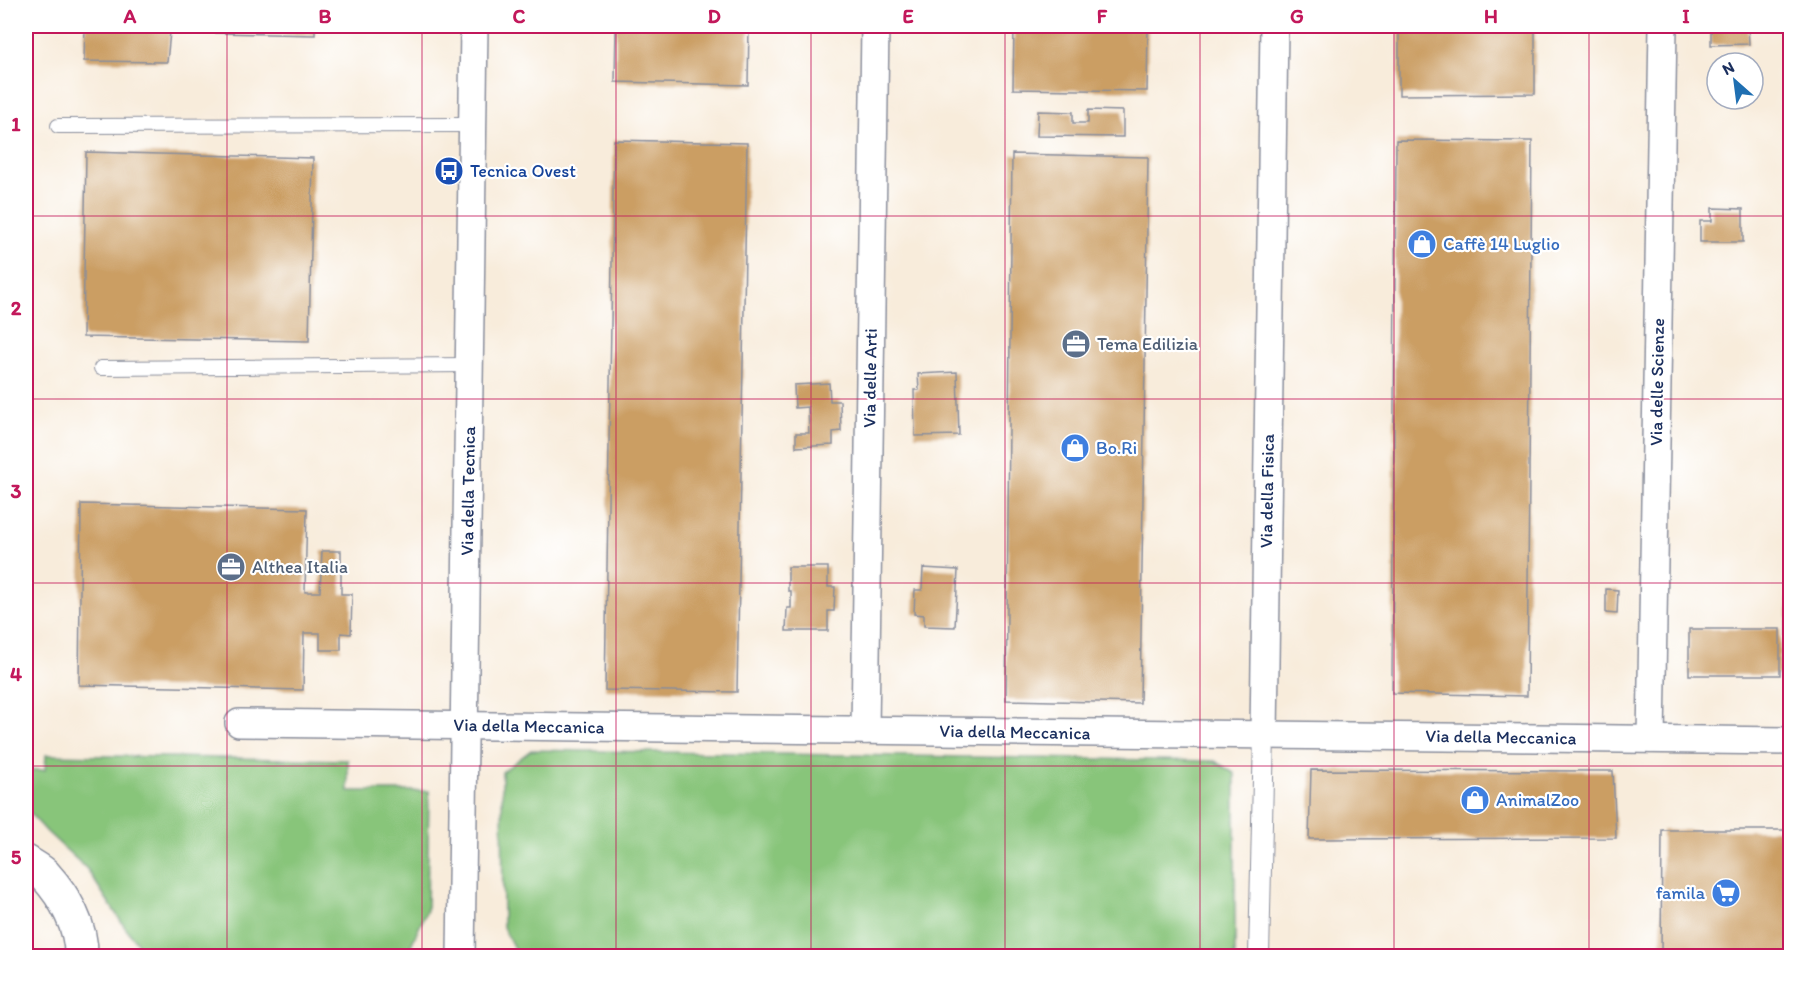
<svg xmlns="http://www.w3.org/2000/svg" width="1816" height="982" font-family="Itim,sans-serif">
	<style>
		.green { fill: #88c57a; stroke: #527a6c; stroke-width: 1.5 }
		.building { fill: #cb9e64 }
		.lines { fill: none; stroke-linecap: round; stroke-linejoin: round }
		.service-casing { stroke: #8a8e9c; stroke-width: 16 }
		.pedestrian-casing { stroke: #8a8e9c; stroke-width: 22 }
		.minor-casing { stroke: #8a8e9c; stroke-width: 30 }
		.tertiary-casing { stroke: #8a8e9c; stroke-width: 36 }
		.service { stroke: #fff; stroke-width: 14 }
		.pedestrian { stroke: #fff; stroke-width: 20 }
		.minor { stroke: #fff; stroke-width: 27 }
		.tertiary { stroke: #fff; stroke-width: 33 }
		.grid { fill: none; stroke: #c2185b; stroke-width: 1.5; stroke-opacity: 0.55 }
		.labels { text-anchor: middle; stroke-width: 4.5; stroke-linejoin: round; paint-order: stroke }
		.transit-label { font-size: 18px; fill: #164399; stroke: #fff; text-anchor: start }
		.shop-label { font-size: 18px; fill: #366cbe; stroke: #fff; text-anchor: start }
		.service-label { font-size: 18px; fill: #4e5e75; stroke: #fff; text-anchor: start }
		.street-label { font-size: 18px; fill: #1b2f5e; stroke: #fff }
		.neatline { fill: none; stroke: #c2185b; stroke-width: 2 }
		.grid-label { font-size: 20px; text-anchor: middle; font-weight: bold; fill: #c2185b }
	</style>
	<rect width="100%" height="100%" fill="#fff"/>
	<filter id="ink" filterUnits="userSpaceOnUse"><feTurbulence type="fractalNoise" baseFrequency=".0167" numOctaves="2"/><feDisplacementMap in="SourceGraphic" scale="12" xChannelSelector="R" yChannelSelector="G"/><feConvolveMatrix kernelMatrix="1 2 1 2 8 2 1 2 1" color-interpolation-filters="sRGB"/></filter>
	<filter id="wash" filterUnits="userSpaceOnUse"><feTurbulence type="fractalNoise" baseFrequency=".008" numOctaves="4" result="noise"/><feDisplacementMap in="SourceGraphic" scale="24" xChannelSelector="R" yChannelSelector="G"/><feGaussianBlur stdDeviation="1.35" result="paint"/><feColorMatrix in="noise" values="0 0 0 0 0 0 0 0 0 0 0 0 0 0 0 0 0 1.4 0 .05"/><feComposite in="paint" operator="in"/></filter>
	<g filter="url(#wash)">
		<rect width="100%" height="100%" fill="#f8ecdb"/>
		<g class="green">
			<path d="M531 750 1215 761 1235 774V956H518L503 927 502 772Z"/>
			<path d="M46 755 348 760V791H429L427 910 407 954 404 956H147L124 926 87 869 47 832 26 809V770H45Z"/>
		</g>
		<g id="blocks">
			<g class="building">
				<path d="M85 26H315V35L170 32 167 62 84 61Z"/>
				<path d="M616 26H749L748 85 615 82Z"/>
				<path d="M1014 26H1148L1147 91 1013 89Z"/>
				<path d="M1399 26H1535V94L1399 95Z"/>
				<path d="M1711 26H1748L1749 44 1711 45Z"/>
				<path d="M1088 110 1123 111V137L1037 136 1038 111 1073 112V123H1088Z"/>
				<path d="M614 140 747 143 737 692 605 690Z"/>
				<path d="M1396 140 1532 141 1527 696 1392 693Z"/>
				<path d="M86 152 313 158 309 341 83 337Z"/>
				<path d="M1012 154 1148 157 1140 703 1006 700Z"/>
				<path d="M1712 208 1743 209V242H1700V221H1712Z"/>
				<path d="M957 372 959 435 915 436 914 390H919L918 374Z"/>
				<path d="M829 383 830 401H840L841 431 833 432V445L796 447V433H809L808 407 795 408 794 385Z"/>
				<path d="M81 504 307 509 305 592H320L322 551H341V594H352L351 634 341 633V650H320V633H304L303 690 79 685Z"/>
				<path d="M788 567H828V587H835L834 611H828V631H786L787 608H791V591H788Z"/>
				<path d="M923 568 958 570 955 627 924 626V615L914 614 915 590H922Z"/>
				<path d="M1788 571H1790V704H1786Z"/>
				<path d="M1606 589 1618 590 1617 614 1606 613Z"/>
				<rect x="1689" y="629" width="91" height="46"/>
				<path d="M1311 770 1613 771 1616 838 1309 839Z"/>
				<path d="M1662 830H1790V956H1661Z"/>
			</g>
		</g>
	</g>
	<g filter="url(#ink)">
		<use href="#blocks" fill-opacity="0" stroke="#8a8e9c" stroke-width="1.5"/>
		<g class="lines">
			<g class="service-casing">
				<g id="service">
					<path d="M58 126 473 125"/>
					<path d="M101 368 470 365"/>
				</g>
			</g>
			<g class="pedestrian-casing">
				<path id="pedestrian" d="M1259 956 1264 734"/>
			</g>
			<g class="minor-casing">
				<g id="minor">
					<path d="M239 723 1790 741"/>
					<path d="M865 730 875 26"/>
					<path d="M1264 734 1274 26"/>
					<path d="M1651 739 1663 26"/>
					<path d="M461 956 474 26"/>
				</g>
			</g>
			<g class="tertiary-casing">
				<path id="tertiary" d="M26 862C32 866 40 870 45 875 65 897 82 927 81 956"/>
			</g>
			<use href="#service" class="service"/>
			<use href="#pedestrian" class="pedestrian"/>
			<use href="#minor" class="minor"/>
			<use href="#tertiary" class="tertiary"/>
		</g>
	</g>
	<path class="grid" d="M227 26V956M422 26V956M616 26V956M811 26V956M1005 26V956M1200 26V956M1394 26V956M1589 26V956M26 216H1790M26 399H1790M26 583H1790M26 766H1790"/>
	<defs>
		<g id="bus-disc" transform="scale(1.5)"><circle r="9.5" fill="#1a4fb4" stroke="#fff"/><path d="M-5-6H5V4H4V6H2V4H-2V6H-4V4H-5ZM-3.5-4V0h7V-4ZM-3.5 1.2v1.5H-2V1.2ZM2 1.2v1.5H3.5V1.2Z" fill="#fff"/></g>
		<g id="shop-disc" transform="scale(1.5)"><circle r="9.5" fill="#3f7fe0" stroke="#fff"/><path d="M-5-2.5h2.3a2.7 3.5 0 0 1 5.4 0H5L5.5 6h-11ZM-1.5-2.5h3a1.5 2.3 0 0 0-3 0Z" fill="#fff"/></g>
		<g id="office-disc" transform="scale(1.5)"><circle r="9.5" fill="#5c6f8a" stroke="#fff"/><path d="M-6-3h4V-5.5h4V-3h4V5H-6ZM-1-4.5V-3h2v-1.5ZM-6 0V1H6V0Z" fill="#fff"/></g>
		<g id="supermarket-disc" transform="scale(1.5)"><circle r="9.5" fill="#3f7fe0" stroke="#fff"/><path d="M-6-5.5h2.5l.6 2H6L4.5 2H-2.5L-4.4-4H-6ZM-1.5 3.2a1.3 1.3 0 1 0 .1 0ZM3 3.2a1.3 1.3 0 1 0 .1 0Z" fill="#fff"/></g>
	</defs>
	<g fill-rule="evenodd">
		<use href="#bus-disc" x="449" y="171"/>
		<use href="#shop-disc" x="1422" y="244"/>
		<use href="#office-disc" x="1076" y="344"/>
		<use href="#shop-disc" x="1075" y="448"/>
		<use href="#office-disc" x="231" y="567"/>
		<use href="#shop-disc" x="1475" y="800"/>
		<use href="#supermarket-disc" x="1726" y="893"/>
	</g>
	<g class="labels">
		<g class="transit-label">
			<text x="470" y="177">Tecnica Ovest</text>
		</g>
		<g class="shop-label">
			<text x="1443" y="250">Caffè 14 Luglio</text>
			<text x="1096" y="454">Bo.Ri</text>
			<text x="1496" y="806">AnimalZoo</text>
			<text x="1705" y="899" text-anchor="end">famila</text>
		</g>
		<g class="service-label">
			<text x="1097" y="350">Tema Edilizia</text>
			<text x="252" y="573">Althea Italia</text>
		</g>
		<g class="street-label">
			<text transform="translate(870 378) rotate(-89)" y="6">Via delle Arti</text>
			<text transform="translate(1657 382) rotate(-89)" y="6">Via delle Scienze</text>
			<text transform="translate(468 491) rotate(-89)" y="6">Via della Tecnica</text>
			<text transform="translate(1267 491) rotate(-89)" y="6">Via della Fisica</text>
			<text transform="translate(529 726) rotate(1)" y="6">Via della Meccanica</text>
			<text transform="translate(1015 732) rotate(1)" y="6">Via della Meccanica</text>
			<text transform="translate(1501 737) rotate(1)" y="6">Via della Meccanica</text>
		</g>
	</g>
	<rect width="1816" height="982" fill="none" stroke="#fff" stroke-width="66"/>
	<g transform="translate(1735 81) rotate(332)"><circle r="28" fill="#ffffff" stroke="#a4acbf" stroke-width="1.5"/>
	<path d="M0-4.5L10 22L0 15L-10 22Z" fill="#1f6fb2"/>
	<text y="-9" font-size="16" font-weight="bold" text-anchor="middle" fill="#1b2f5e">N</text>
	</g>
	<rect x="33" y="33" width="1750" height="916" class="neatline"/>
	<g class="grid-label">
		<text x="130" y="23">A</text>
		<text x="325" y="23">B</text>
		<text x="519" y="23">C</text>
		<text x="714" y="23">D</text>
		<text x="908" y="23">E</text>
		<text x="1102" y="23">F</text>
		<text x="1297" y="23">G</text>
		<text x="1491" y="23">H</text>
		<text x="1686" y="23">I</text>
		<text x="16" y="131">1</text>
		<text x="16" y="315">2</text>
		<text x="16" y="498">3</text>
		<text x="16" y="681">4</text>
		<text x="16" y="864">5</text>
	</g>
</svg>
